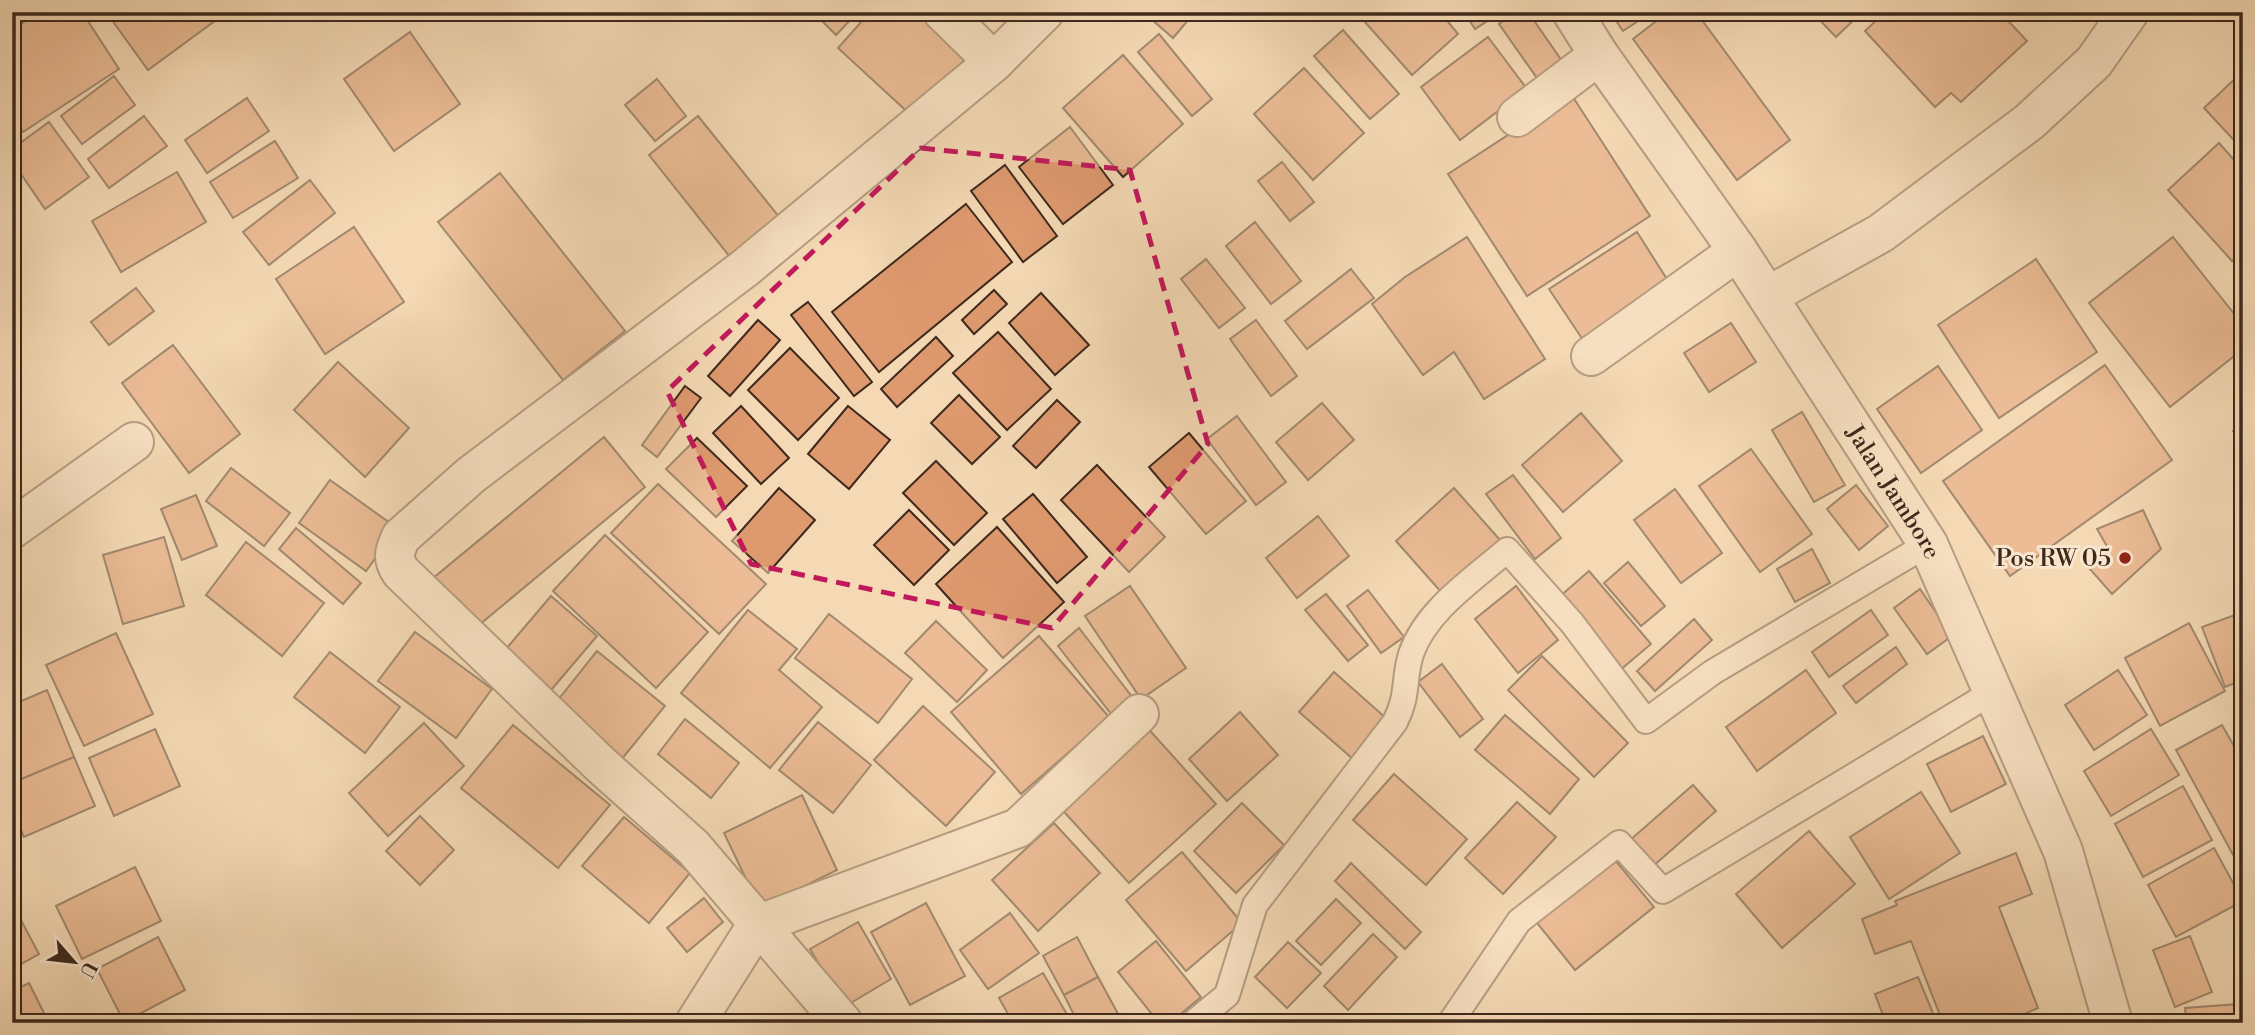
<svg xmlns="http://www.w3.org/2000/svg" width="2255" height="1035" font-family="'Libre Bodoni',serif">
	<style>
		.building { fill: #df996f; stroke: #3e291d; stroke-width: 2 }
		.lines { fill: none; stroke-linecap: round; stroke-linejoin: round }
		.lane-casing { stroke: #6c5543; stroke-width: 28 }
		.street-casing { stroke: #6c5543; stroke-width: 42 }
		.lane { stroke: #f8e6ce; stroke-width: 24 }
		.street { stroke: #f8e6ce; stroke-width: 38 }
		.marked { fill: none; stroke: #c2185b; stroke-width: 5; stroke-dasharray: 14 9; stroke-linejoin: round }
		.poi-dot { fill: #8f2418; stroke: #f8e6ce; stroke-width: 2.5 }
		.labels { text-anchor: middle; stroke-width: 6; stroke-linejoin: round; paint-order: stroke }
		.street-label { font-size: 24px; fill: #3e291d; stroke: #f8e6ce }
		.poi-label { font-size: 24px; fill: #3e291d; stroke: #f8e6ce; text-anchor: end }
	</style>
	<rect width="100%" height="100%" fill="#f4d9b4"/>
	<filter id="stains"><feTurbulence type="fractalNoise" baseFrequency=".00286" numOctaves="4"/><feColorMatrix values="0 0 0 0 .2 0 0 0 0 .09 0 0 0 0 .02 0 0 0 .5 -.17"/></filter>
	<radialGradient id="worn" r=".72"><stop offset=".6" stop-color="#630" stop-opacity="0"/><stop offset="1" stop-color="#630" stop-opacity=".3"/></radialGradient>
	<g class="building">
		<path d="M39 12H82L119 69 23 132 12 116V30Z"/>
		<path d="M115 12H227L148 70 109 16Z"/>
		<path d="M813 12H858L836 35Z"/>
		<path d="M870 12H923L971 56 914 118 838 48Z"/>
		<path d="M991 12H1029L1016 30Z"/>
		<path d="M1143 12H1195L1173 38Z"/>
		<path d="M1356 12H1440L1458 34 1412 75Z"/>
		<path d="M1464 12H1501L1475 29Z"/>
		<path d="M1516 12H1528L1569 71 1544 88 1499 24Z"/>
		<path d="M1610 12H1652L1623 31Z"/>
		<path d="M1668 12H1696L1790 140 1737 180 1633 39Z"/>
		<path d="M1812 12H1862L1836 37Z"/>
		<path d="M1878 12H2000L2027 41 1961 102 1951 93 1935 107 1865 31 1881 16Z"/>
		<path d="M1343 30 1399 94 1370 119 1314 56Z"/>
		<path d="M410 32 460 104 394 151 344 79Z"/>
		<path d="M1159 34 1212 99 1192 116 1138 52Z"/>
		<path d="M1488 37 1527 89 1460 140 1421 87Z"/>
		<path d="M1123 55 1183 124 1123 177 1063 108Z"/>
		<path d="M1304 68 1364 133 1313 180 1254 114Z"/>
		<path d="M2243 71V150L2204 108Z"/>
		<path d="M114 76 135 105 82 144 61 116Z"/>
		<path d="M657 79 686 116 655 141 625 105Z"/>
		<path d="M1571 94 1650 216 1527 296 1448 174Z"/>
		<path d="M247 98 269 131 207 173 185 140Z"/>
		<path d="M144 116 167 146 109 188 88 159Z"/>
		<path d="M698 116 784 223 734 262 649 155Z"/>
		<path d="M49 122 89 177 45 209 12 161V149Z"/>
		<path d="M1070 127 1113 185 1063 224 1019 167Z"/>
		<path d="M275 141 298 178 233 218 210 182Z"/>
		<path d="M2219 143 2243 170V251L2232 261 2168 190Z"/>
		<path d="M1282 162 1314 202 1290 221 1258 181Z"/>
		<path d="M1005 165 1057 236 1023 262 971 191Z"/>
		<path d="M177 172 206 222 121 272 92 221Z"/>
		<path d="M500 173 625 331 563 380 438 222Z"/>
		<path d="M310 180 335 213 269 265 243 232Z"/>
		<path d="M966 204 1012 262 879 372 832 312Z"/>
		<path d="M1255 222 1301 281 1271 304 1226 246Z"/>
		<path d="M354 227 404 302 325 354 276 279Z"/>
		<path d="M1637 232 1672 287 1585 343 1549 289Z"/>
		<path d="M1467 237 1545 359 1484 399 1454 352 1423 375 1372 304 1405 277Z"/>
		<path d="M2173 237 2243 325V349L2170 407 2089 303Z"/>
		<path d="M1206 259 1245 308 1219 328 1181 279Z"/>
		<path d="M2036 259 2097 352 1999 418 1938 325Z"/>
		<path d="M1351 269 1374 298 1307 349 1285 321Z"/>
		<path d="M136 288 154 311 109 345 91 322Z"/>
		<path d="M994 290 1007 304 974 334 962 320Z"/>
		<path d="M1041 293 1089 345 1055 375 1009 323Z"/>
		<path d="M808 302 872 382 854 396 791 315Z"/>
		<path d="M758 320 780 340 730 396 708 376Z"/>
		<path d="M1256 320 1297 376 1271 396 1230 339Z"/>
		<path d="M1731 323 1756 362 1709 392 1684 353Z"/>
		<path d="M998 332 1051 389 1007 430 953 373Z"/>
		<path d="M936 337 953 356 897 407 881 389Z"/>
		<path d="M173 345 240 434 189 473 122 383Z"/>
		<path d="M790 348 839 398 798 440 748 390Z"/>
		<path d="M338 362 409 428 365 477 294 410Z"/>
		<path d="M2105 365 2172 460 2010 576 1943 481Z"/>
		<path d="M1938 366 1982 430 1921 473 1877 409Z"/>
		<path d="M685 386 701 398 657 457 642 445Z"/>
		<path d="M959 395 1000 437 972 464 931 423Z"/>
		<path d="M1057 400 1080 422 1036 468 1013 446Z"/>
		<path d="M1322 403 1354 440 1308 480 1276 442Z"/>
		<path d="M741 406 789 458 761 484 713 433Z"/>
		<path d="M848 406 890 440 849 489 808 454Z"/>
		<path d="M1802 412 1845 485 1814 502 1772 430Z"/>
		<path d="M1581 413 1622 461 1563 512 1522 465Z"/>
		<path d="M1237 416 1286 482 1256 505 1207 439Z"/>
		<path d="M2243 422V443L2233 431Z"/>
		<path d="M1189 433 1246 501 1206 534 1149 467Z"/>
		<path d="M604 437 645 487 473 630 432 579Z"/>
		<path d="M697 438 747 486 716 517 666 469Z"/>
		<path d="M1751 449 1812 534 1760 572 1699 486Z"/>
		<path d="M936 461 987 513 954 545 903 493Z"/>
		<path d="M1097 465 1165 537 1129 572 1061 500Z"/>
		<path d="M231 468 290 513 264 546 206 501Z"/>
		<path d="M1513 475 1561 538 1535 559 1486 494Z"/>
		<path d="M330 480 397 528 366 571 299 523Z"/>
		<path d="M658 484 766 584 719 634 611 533Z"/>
		<path d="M1856 485 1888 526 1859 550 1827 509Z"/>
		<path d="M779 488 815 520 768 573 732 541Z"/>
		<path d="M1454 488 1500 540 1442 593 1396 541Z"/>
		<path d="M1675 489 1722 553 1681 583 1634 520Z"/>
		<path d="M1033 494 1087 557 1057 583 1003 519Z"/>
		<path d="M196 495 217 546 182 560 161 509Z"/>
		<path d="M909 510 949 550 914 585 874 545Z"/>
		<path d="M2143 510 2161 549 2112 594 2089 568 2108 548 2097 529Z"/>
		<path d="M1318 516 1349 556 1297 598 1266 558Z"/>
		<path d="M997 527 1064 602 1003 658 936 584Z"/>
		<path d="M296 528 361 583 343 604 279 549Z"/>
		<path d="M605 535 708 632 656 688 553 591Z"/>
		<path d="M164 537 184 606 123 624 103 555Z"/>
		<path d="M246 542 324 603 282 656 206 595Z"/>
		<path d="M1812 549 1830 583 1795 602 1777 569Z"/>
		<path d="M1628 562 1665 606 1641 626 1604 583Z"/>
		<path d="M1589 571 1651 644 1619 671 1558 598Z"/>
		<path d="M1130 586 1186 668 1141 699 1085 616Z"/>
		<path d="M1516 586 1558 640 1518 673 1475 619Z"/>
		<path d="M1920 589 1952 636 1927 654 1894 608Z"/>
		<path d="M1368 590 1404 637 1381 653 1347 606Z"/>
		<path d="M1326 594 1368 645 1348 661 1305 610Z"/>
		<path d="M551 596 597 636 546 696 500 656Z"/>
		<path d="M748 610 797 649 779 670 822 707 770 768 681 693Z"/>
		<path d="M1871 610 1888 635 1829 677 1812 652Z"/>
		<path d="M2243 612V680L2225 687 2202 627Z"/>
		<path d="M829 614 912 679 878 723 795 658Z"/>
		<path d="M1694 619 1712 640 1655 691 1637 671Z"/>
		<path d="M936 621 987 670 957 702 905 653Z"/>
		<path d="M2189 623 2225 691 2160 726 2125 658Z"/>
		<path d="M1079 628 1133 698 1112 715 1058 646Z"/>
		<path d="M415 632 492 689 456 738 378 681Z"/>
		<path d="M116 633 153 714 84 746 46 665Z"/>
		<path d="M1039 636 1109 717 1021 794 951 712Z"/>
		<path d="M1896 647 1907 664 1856 703 1843 686Z"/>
		<path d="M597 651 665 706 621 760 554 705Z"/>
		<path d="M330 652 400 707 365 753 294 697Z"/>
		<path d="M1542 656 1628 743 1594 777 1508 690Z"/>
		<path d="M1442 664 1483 719 1460 737 1418 682Z"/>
		<path d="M1806 670 1836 713 1757 771 1726 727Z"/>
		<path d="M2118 670 2147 715 2094 750 2065 705Z"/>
		<path d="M1334 672 1387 719 1353 759 1299 712Z"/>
		<path d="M47 690 74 757 12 783V705Z"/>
		<path d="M923 706 995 772 946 826 874 760Z"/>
		<path d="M1240 712 1278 755 1227 801 1189 759Z"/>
		<path d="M1505 715 1579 779 1550 814 1475 750Z"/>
		<path d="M685 719 739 763 711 798 658 754Z"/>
		<path d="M818 722 871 765 833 813 779 770Z"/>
		<path d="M424 723 464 766 388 836 349 793Z"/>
		<path d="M1144 724 1216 804 1129 883 1056 803Z"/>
		<path d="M513 725 610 805 558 868 461 788Z"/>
		<path d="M2222 725 2243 762V873L2176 750Z"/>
		<path d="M2243 725V744L2235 729Z"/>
		<path d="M155 729 180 786 114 816 89 758Z"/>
		<path d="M2151 729 2179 775 2111 816 2084 771Z"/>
		<path d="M1983 736 2006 784 1951 812 1927 764Z"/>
		<path d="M74 757 95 806 24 837 12 809V783Z"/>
		<path d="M1394 774 1467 839 1426 885 1353 820Z"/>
		<path d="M1693 785 1716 811 1652 867 1629 841Z"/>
		<path d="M2183 786 2212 840 2143 877 2115 824Z"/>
		<path d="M1921 792 1960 853 1889 899 1850 837Z"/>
		<path d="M802 795 837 870 760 908 724 833Z"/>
		<path d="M1517 802 1556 837 1503 894 1465 858Z"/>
		<path d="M1242 803 1284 845 1236 893 1194 851Z"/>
		<path d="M420 816 454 850 420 885 386 851Z"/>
		<path d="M624 817 690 873 649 923 582 866Z"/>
		<path d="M1054 823 1100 873 1038 931 992 880Z"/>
		<path d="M1809 831 1855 884 1782 948 1736 894Z"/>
		<path d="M2214 848 2243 901 2176 937 2148 885Z"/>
		<path d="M1182 852 1242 923 1186 971 1126 900Z"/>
		<path d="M2016 853 2032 894 1999 907 2038 1008 2003 1023H1943L1911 941 1875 954 1862 919 1897 905 1895 901Z"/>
		<path d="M1615 860 1654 907 1575 970 1537 923Z"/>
		<path d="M1351 863 1421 932 1405 949 1335 881Z"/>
		<path d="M135 867 161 921 82 959 56 906Z"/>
		<path d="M704 898 723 922 687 952 667 928Z"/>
		<path d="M1336 899 1361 923 1321 965 1296 941Z"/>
		<path d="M12 903 39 954 12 969Z"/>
		<path d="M926 903 965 976 910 1005 871 932Z"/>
		<path d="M1010 913 1039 953 988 989 960 950Z"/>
		<path d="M858 922 891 979 844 1007 810 949Z"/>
		<path d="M1373 934 1397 957 1348 1010 1324 986Z"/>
		<path d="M2190 936 2212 992 2175 1007 2153 950Z"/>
		<path d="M158 937 185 990 124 1022 97 969Z"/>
		<path d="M1077 937 1098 977 1064 995 1043 956Z"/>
		<path d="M1156 941 1201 997 1170 1023H1159L1118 972Z"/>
		<path d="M1288 942 1321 973 1287 1008 1255 977Z"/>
		<path d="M1043 973 1072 1023H1013L999 998Z"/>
		<path d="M1098 977 1123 1023H1078L1064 995Z"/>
		<path d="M1918 977 1937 1023H1886L1875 994Z"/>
		<path d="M29 983 49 1023H12V991Z"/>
		<path d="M2238 1004 2240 1023H2187L2185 1008Z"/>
	</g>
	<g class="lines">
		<g class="lane-casing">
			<g id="lane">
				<path d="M1193 1023 1227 995 1255 905 1395 722C1409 695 1403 680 1411 654 1426 610 1474 579 1507 550L1572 623 1646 721 1713 672 1928 544"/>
				<path d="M1450 1023 1519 921 1619 843 1663 891 1991 693"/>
			</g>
		</g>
		<g class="street-casing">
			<g id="street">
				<path d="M943 12 994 62"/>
				<path id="s1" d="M1572 12 1599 55 1738 251 1928 544 2063 851 2113 1023"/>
				<path d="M1517 117 1599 55"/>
				<path d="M1768 296 1881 233 2029 122 2094 62 2129 12"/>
				<path d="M1591 356 1738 251"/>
				<path d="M12 529 134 442"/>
				<path d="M695 1023 757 925 1018 828 1139 714"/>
				<path d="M843 1023 693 847 601 765 401 572C392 559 394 552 401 537L471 475 745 268 994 62 1044 12"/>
			</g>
		</g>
		<use href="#lane" class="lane"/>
		<use href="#street" class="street"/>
	</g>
	<path d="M0 0H2255V1035H0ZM921 148 1130 170 1208 444 1052 628 751 564 667 391Z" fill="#f4d9b4" fill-opacity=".55" fill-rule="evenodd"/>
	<path class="marked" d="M921 148 1130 170 1208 444 1052 628 751 564 667 391Z"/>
	<circle class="poi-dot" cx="2125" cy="558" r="7"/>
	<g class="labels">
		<g class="street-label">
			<text dy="8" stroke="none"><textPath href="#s1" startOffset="578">Jalan Jambore</textPath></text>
		</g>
		<g class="poi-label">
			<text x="2111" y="566">Pos RW 05</text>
		</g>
	</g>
	<rect width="2255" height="1035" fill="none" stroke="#f4d9b4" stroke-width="42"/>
	<rect x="14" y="14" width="2227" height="1007" fill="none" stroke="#3e291d" stroke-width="3.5"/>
	<rect x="21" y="21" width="2213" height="993" fill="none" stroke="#3e291d" stroke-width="2"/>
	<g transform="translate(74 962) rotate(118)" stroke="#f8e6ce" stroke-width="5" paint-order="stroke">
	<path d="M0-5L12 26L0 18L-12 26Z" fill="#3e291d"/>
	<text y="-10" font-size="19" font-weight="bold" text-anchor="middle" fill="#3e291d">U</text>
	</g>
	<rect width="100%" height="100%" filter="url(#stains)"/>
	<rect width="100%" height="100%" fill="url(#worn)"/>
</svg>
